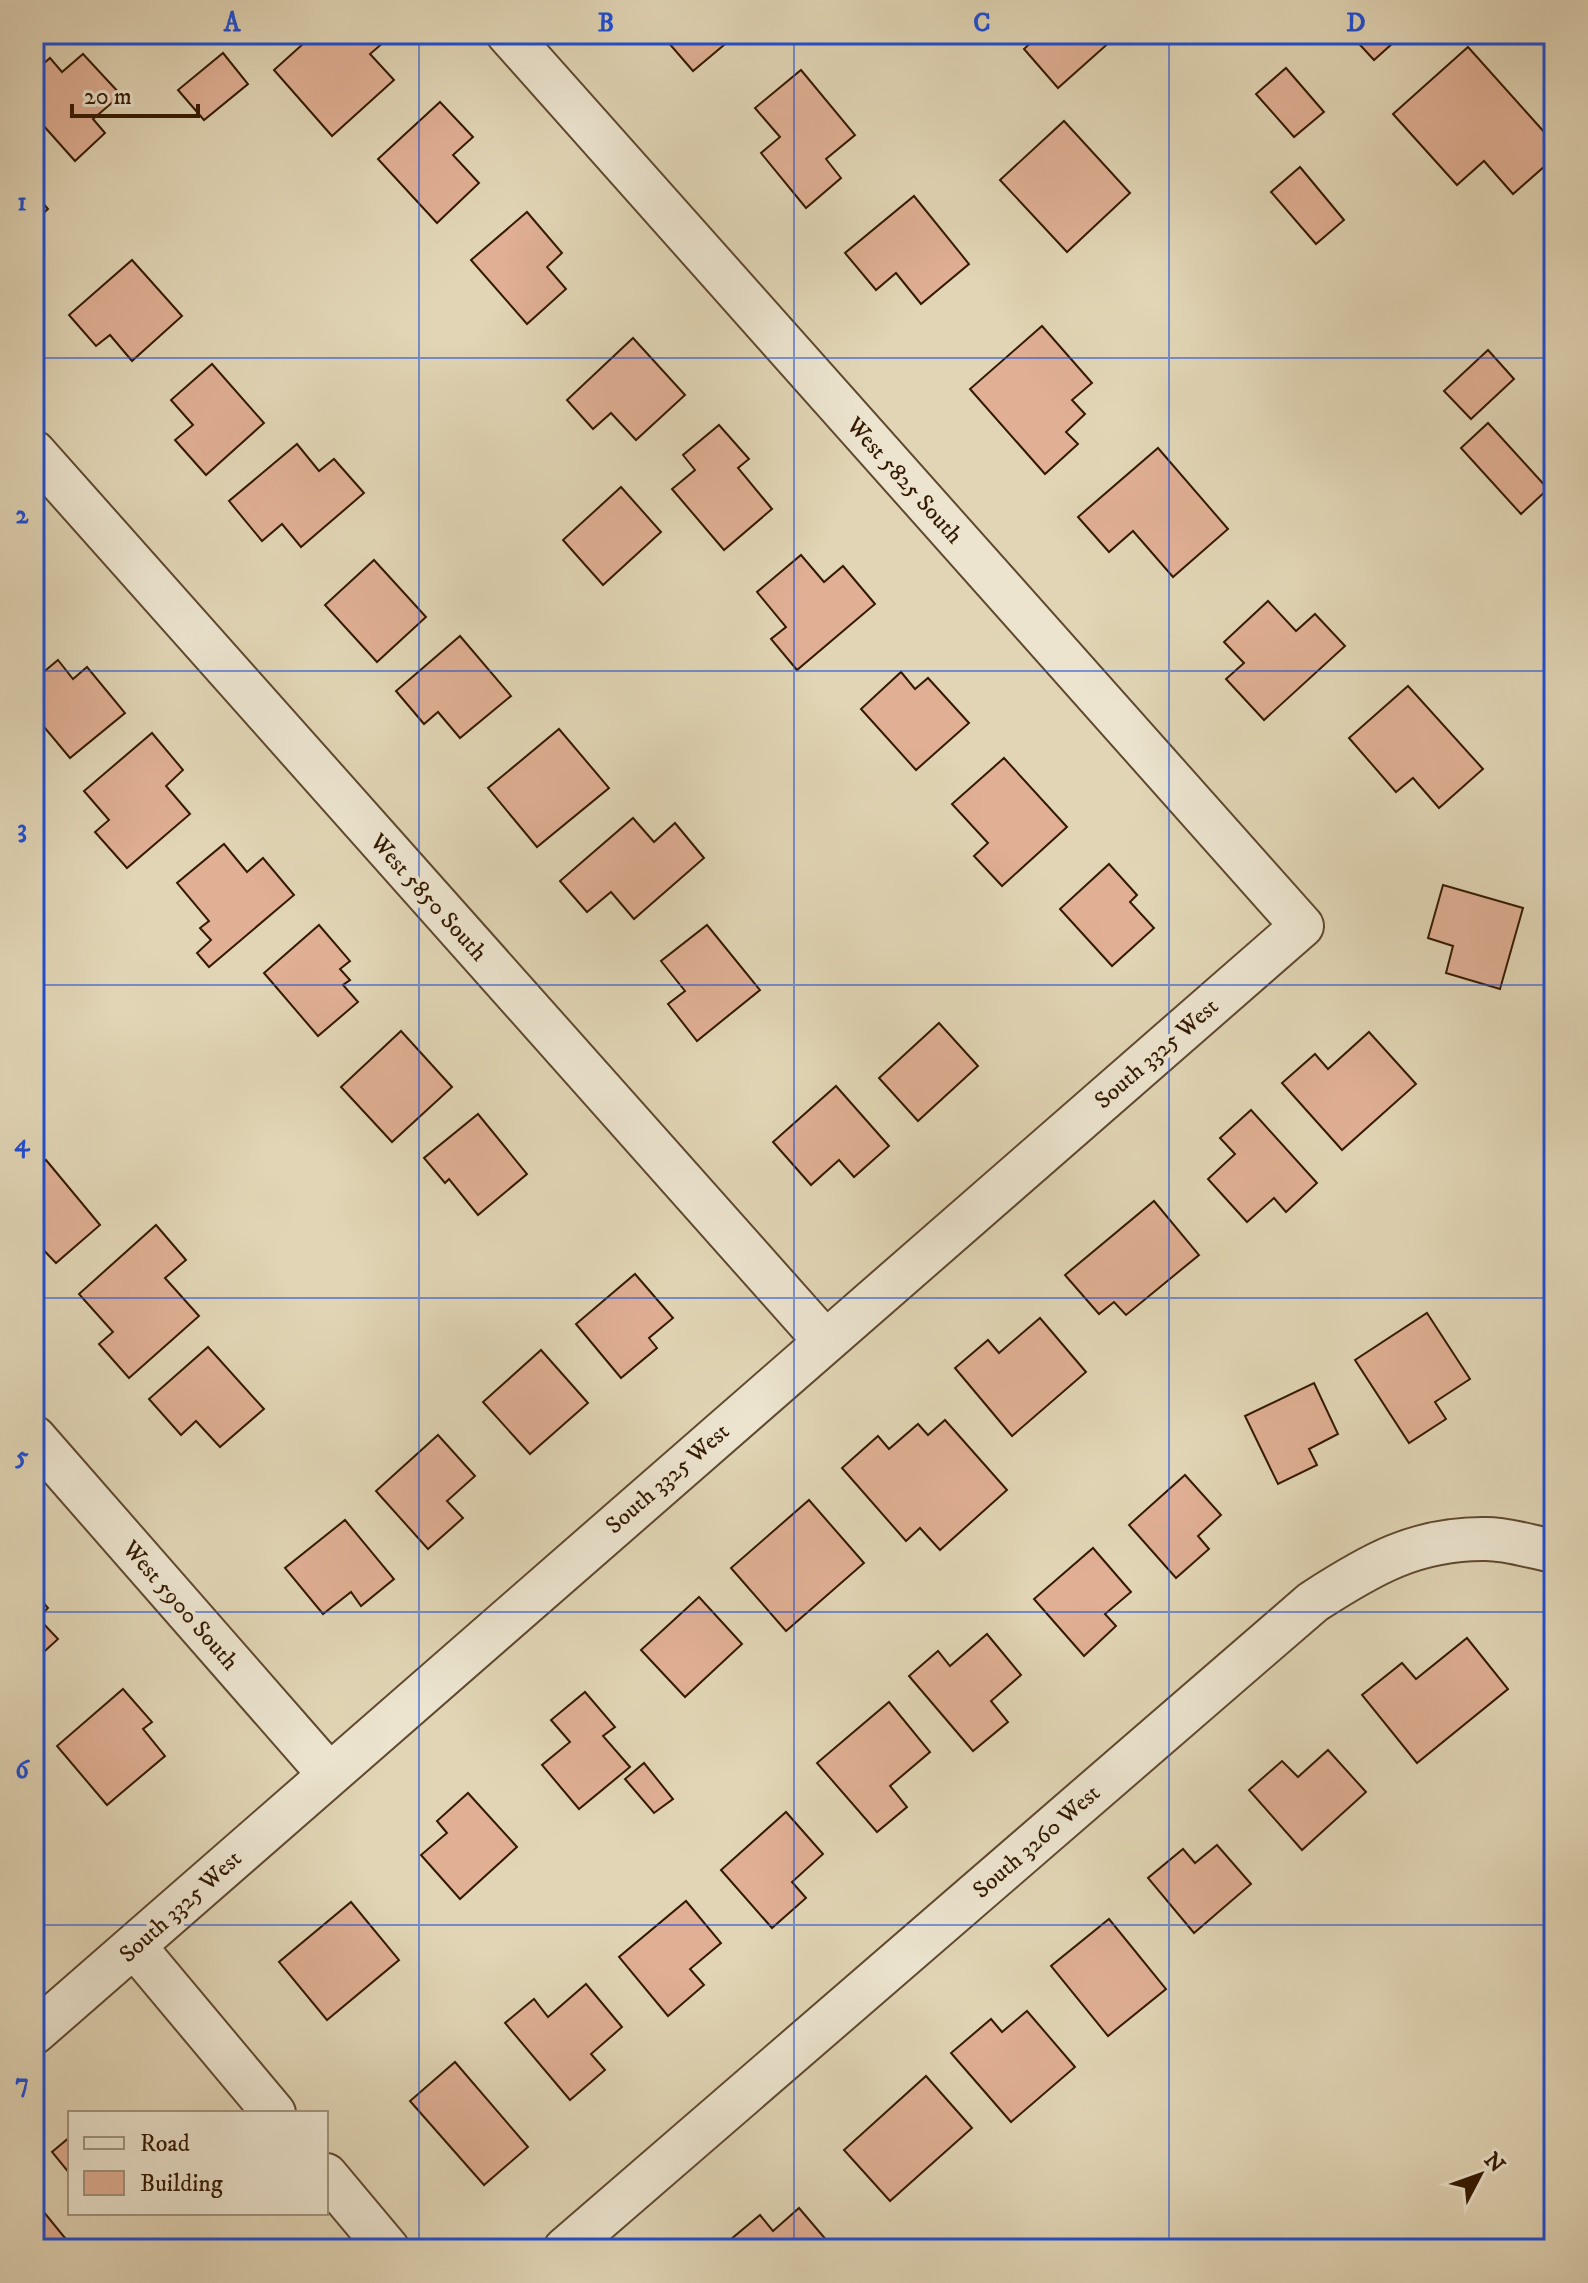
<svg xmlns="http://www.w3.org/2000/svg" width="1588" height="2283" font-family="'IM FELL DW Pica',serif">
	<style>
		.building { fill: #e0af94; stroke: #341901; stroke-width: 2 }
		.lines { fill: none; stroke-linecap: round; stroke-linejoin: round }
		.minor-casing { stroke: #5f482e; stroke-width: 46 }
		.minor { stroke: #ece4cf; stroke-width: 42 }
		.grid { fill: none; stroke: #1d4ed8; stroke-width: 2; stroke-opacity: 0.55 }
		.labels { text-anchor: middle; stroke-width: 8; stroke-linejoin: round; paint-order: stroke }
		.street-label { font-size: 24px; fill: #341901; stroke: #ece4cf }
		.neatline { fill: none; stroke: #1d4ed8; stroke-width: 3 }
		.grid-label { font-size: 26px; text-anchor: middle; font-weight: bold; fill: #1d4ed8 }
	</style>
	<rect width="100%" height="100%" fill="#e1d5b5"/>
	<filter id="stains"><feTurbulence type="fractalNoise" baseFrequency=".0025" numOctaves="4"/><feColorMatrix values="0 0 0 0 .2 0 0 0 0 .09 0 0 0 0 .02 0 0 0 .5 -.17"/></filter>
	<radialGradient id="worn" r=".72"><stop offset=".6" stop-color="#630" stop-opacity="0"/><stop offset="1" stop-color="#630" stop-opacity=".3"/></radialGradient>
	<g class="building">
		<path d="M314 34H377L384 42 370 54 394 80 332 136 274 70Z"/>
		<path d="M661 34H737L693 71Z"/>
		<path d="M1040 34H1106L1112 40 1058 88 1024 49Z"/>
		<path d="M1350 34H1403L1374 60Z"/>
		<path d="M1468 47 1554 143V158L1513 194 1484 161 1457 185 1393 114Z"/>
		<path d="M223 53 248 84 204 120 178 90Z"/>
		<path d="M83 54 121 95 93 119 105 133 75 161 34 115V72L50 58 62 72Z"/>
		<path d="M1286 68 1324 112 1294 137 1256 94Z"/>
		<path d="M801 70 855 135 826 159 841 178 806 208 761 153 780 137 755 108Z"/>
		<path d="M440 102 473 137 453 155 479 183 437 223 378 159Z"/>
		<path d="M1064 121 1130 193 1067 252 1000 180Z"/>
		<path d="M1300 167 1344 220 1316 244 1271 192Z"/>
		<path d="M34 193 48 209 34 222Z"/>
		<path d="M914 196 969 264 921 304 896 273 876 290 845 253Z"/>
		<path d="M527 212 562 253 547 267 566 289 527 324 471 260Z"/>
		<path d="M132 260 182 316 132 361 110 335 96 346 69 315Z"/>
		<path d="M1042 326 1092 383 1072 400 1085 414 1066 432 1078 444 1045 474 970 389Z"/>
		<path d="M633 338 685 395 636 440 611 413 593 429 567 400Z"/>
		<path d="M1488 350 1514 379 1471 419 1444 391Z"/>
		<path d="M212 364 264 423 206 475 175 440 193 425 171 400Z"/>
		<path d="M1488 423 1548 489 1521 514 1461 448Z"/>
		<path d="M719 425 749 459 738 468 772 509 724 550 672 489 695 470 683 455Z"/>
		<path d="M297 444 319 471 334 459 364 493 301 547 282 524 262 541 229 501Z"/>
		<path d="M1158 448 1228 529 1173 577 1133 531 1109 552 1078 517Z"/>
		<path d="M621 487 661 532 603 585 563 540Z"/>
		<path d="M801 555 824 582 843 566 875 604 797 670 771 639 786 627 757 592Z"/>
		<path d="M374 560 426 617 377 662 325 605Z"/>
		<path d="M1268 601 1296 631 1315 614 1345 646 1264 720 1226 679 1244 663 1224 642Z"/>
		<path d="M460 636 511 696 460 738 438 712 424 724 396 691Z"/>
		<path d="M58 660 73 679 87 667 125 713 70 758 34 715V680Z"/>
		<path d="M901 672 915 689 928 678 969 723 916 770 861 709Z"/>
		<path d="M1408 686 1483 769 1439 808 1413 778 1396 792 1349 738Z"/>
		<path d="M559 729 609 788 537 847 488 788Z"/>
		<path d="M152 733 183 770 166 786 190 814 127 868 95 832 109 820 84 791Z"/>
		<path d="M1004 758 1067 827 1002 886 974 856 988 843 952 804Z"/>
		<path d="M633 818 654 842 675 823 704 858 634 919 611 892 587 912 560 881Z"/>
		<path d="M224 844 247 872 263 858 294 895 209 967 197 953 211 940 200 928 209 921 177 883Z"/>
		<path d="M1109 864 1137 895 1130 902 1154 928 1112 966 1060 909Z"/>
		<path d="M1443 885 1523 908 1500 989 1446 973 1453 946 1428 938Z"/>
		<path d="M319 925 350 961 340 969 350 980 343 985 358 1002 318 1036 264 973Z"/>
		<path d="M707 925 760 990 697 1041 668 1004 685 991 661 961Z"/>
		<path d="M939 1023 978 1066 918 1121 879 1078Z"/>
		<path d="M401 1031 452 1087 392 1142 341 1087Z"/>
		<path d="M1369 1032 1416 1084 1342 1150 1282 1083 1315 1054 1328 1069Z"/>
		<path d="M836 1086 889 1146 854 1177 839 1160 811 1185 773 1142Z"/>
		<path d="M1251 1110 1317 1183 1286 1212 1274 1198 1247 1222 1208 1179 1235 1154 1220 1138Z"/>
		<path d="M478 1114 527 1174 478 1215 449 1179 445 1183 424 1158Z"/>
		<path d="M46 1160 100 1225 56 1263 34 1240V1170Z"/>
		<path d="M1154 1201 1199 1255 1126 1315 1114 1302 1099 1314 1065 1275Z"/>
		<path d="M156 1225 186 1260 165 1278 199 1316 129 1378 99 1344 113 1332 79 1294Z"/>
		<path d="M635 1274 673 1318 649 1338 657 1348 621 1378 576 1324Z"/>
		<path d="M1427 1313 1470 1379 1435 1402 1446 1419 1409 1443 1355 1360Z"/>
		<path d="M1040 1318 1086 1372 1012 1436 955 1368 988 1340 999 1353Z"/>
		<path d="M208 1347 264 1409 220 1447 196 1421 181 1435 149 1399Z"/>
		<path d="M541 1350 588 1403 530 1454 483 1402Z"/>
		<path d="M1314 1383 1338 1434 1309 1449 1317 1465 1278 1484 1245 1416Z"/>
		<path d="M945 1420 1007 1490 940 1550 920 1528 906 1541 842 1468 878 1436 889 1449 918 1424 928 1435Z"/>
		<path d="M438 1435 475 1476 447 1501 463 1518 428 1549 376 1491Z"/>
		<path d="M1185 1475 1221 1515 1198 1536 1209 1549 1176 1578 1129 1525Z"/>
		<path d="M809 1500 864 1563 786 1631 731 1568Z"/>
		<path d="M345 1520 394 1579 361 1606 351 1592 323 1614 285 1568Z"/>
		<path d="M1093 1548 1131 1592 1105 1614 1116 1626 1084 1656 1034 1599Z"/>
		<path d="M34 1592 48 1608 38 1618 58 1639 34 1661Z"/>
		<path d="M699 1597 742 1644 685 1697 641 1650Z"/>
		<path d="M987 1634 1021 1675 991 1701 1008 1722 973 1751 909 1676 938 1651 950 1666Z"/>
		<path d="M1467 1638 1508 1689 1417 1763 1362 1695 1402 1663 1416 1679Z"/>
		<path d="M123 1689 152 1722 143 1729 165 1756 107 1805 57 1746Z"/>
		<path d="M585 1692 615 1727 603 1736 630 1767 579 1809 542 1765 570 1742 551 1720Z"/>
		<path d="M889 1702 930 1752 890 1786 907 1807 877 1832 817 1763Z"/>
		<path d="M1328 1750 1366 1792 1302 1850 1249 1790 1282 1761 1298 1777Z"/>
		<path d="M644 1763 673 1799 654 1813 625 1779Z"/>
		<path d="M468 1793 517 1847 460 1899 421 1855 447 1833 437 1821Z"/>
		<path d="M786 1812 823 1854 792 1882 806 1898 772 1928 721 1870Z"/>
		<path d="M1217 1845 1251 1884 1194 1933 1148 1878 1183 1849 1195 1863Z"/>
		<path d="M686 1901 721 1943 690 1969 704 1985 668 2016 619 1957Z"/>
		<path d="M351 1902 399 1960 327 2020 279 1962Z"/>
		<path d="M1109 1919 1166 1989 1108 2036 1051 1966Z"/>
		<path d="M586 1984 622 2027 591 2054 605 2070 570 2100 505 2023 534 1999 548 2017Z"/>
		<path d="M1027 2011 1075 2067 1011 2122 951 2053 991 2019 1002 2032Z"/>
		<path d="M455 2062 528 2147 484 2185 410 2101Z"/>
		<path d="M926 2076 972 2128 890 2201 844 2150Z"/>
		<path d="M70 2137V2174L52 2152Z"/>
		<path d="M34 2200 74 2249H34Z"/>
		<path d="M799 2208 834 2249H727L724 2245 760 2215 773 2231Z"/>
	</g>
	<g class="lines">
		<g class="minor-casing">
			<g id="minor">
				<path d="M34 452 825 1341"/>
				<path d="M34 1437 328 1773"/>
				<path d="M135 1947 274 2113"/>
				<path d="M34 2033 1302 926 508 34"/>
				<path d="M326 2175 388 2249"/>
				<path d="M565 2249 1313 1602C1370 1565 1416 1538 1486 1539 1508 1539 1532 1547 1554 1551"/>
			</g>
		</g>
		<use href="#minor" class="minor"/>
	</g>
	<path class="grid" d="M419 34V2249M794 34V2249M1169 34V2249M34 358H1554M34 671H1554M34 985H1554M34 1298H1554M34 1612H1554M34 1925H1554"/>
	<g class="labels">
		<g class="street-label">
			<text transform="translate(905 480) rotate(48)" y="8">West 5825 South</text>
			<text transform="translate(429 897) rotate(48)" y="8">West 5850 South</text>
			<text transform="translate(1156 1053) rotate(-41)" y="8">South 3325 West</text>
			<text transform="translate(667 1478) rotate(-41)" y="8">South 3325 West</text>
			<text transform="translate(181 1605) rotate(49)" y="8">West 5900 South</text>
			<text transform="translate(1036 1841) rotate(-41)" y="8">South 3260 West</text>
			<text transform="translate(180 1906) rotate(-42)" y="8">South 3325 West</text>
		</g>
	</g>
	<rect width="1588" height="2283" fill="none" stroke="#e1d5b5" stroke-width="88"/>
	<rect x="68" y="2111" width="260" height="104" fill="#ece4cf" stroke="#a2937d" stroke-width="2"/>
	<rect x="84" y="2137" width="40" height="12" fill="#ece4cf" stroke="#a2937d" stroke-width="2"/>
	<text x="140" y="2151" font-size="24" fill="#341901">Road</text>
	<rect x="84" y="2171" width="40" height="24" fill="#e0af94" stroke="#a2937d" stroke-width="2"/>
	<text x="140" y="2191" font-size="24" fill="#341901">Building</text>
	<g transform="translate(1480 2175) rotate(49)" stroke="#ece4cf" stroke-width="6" paint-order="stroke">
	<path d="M0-6L14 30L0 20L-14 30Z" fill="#341901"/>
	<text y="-12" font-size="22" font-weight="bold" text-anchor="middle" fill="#341901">N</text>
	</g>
	<path d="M72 104v12h126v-12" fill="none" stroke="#341901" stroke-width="4"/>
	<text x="84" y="104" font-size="24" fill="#341901" stroke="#ece4cf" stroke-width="6" paint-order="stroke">20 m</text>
	<rect x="44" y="44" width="1500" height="2195" class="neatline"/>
	<g class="grid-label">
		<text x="232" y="31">A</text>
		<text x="606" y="31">B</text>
		<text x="982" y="31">C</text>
		<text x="1356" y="31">D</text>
		<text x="22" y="210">1</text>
		<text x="22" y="523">2</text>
		<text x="22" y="837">3</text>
		<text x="22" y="1151">4</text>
		<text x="22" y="1464">5</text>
		<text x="22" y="1778">6</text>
		<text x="22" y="2091">7</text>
	</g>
	<rect width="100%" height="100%" filter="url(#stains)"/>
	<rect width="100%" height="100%" fill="url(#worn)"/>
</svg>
